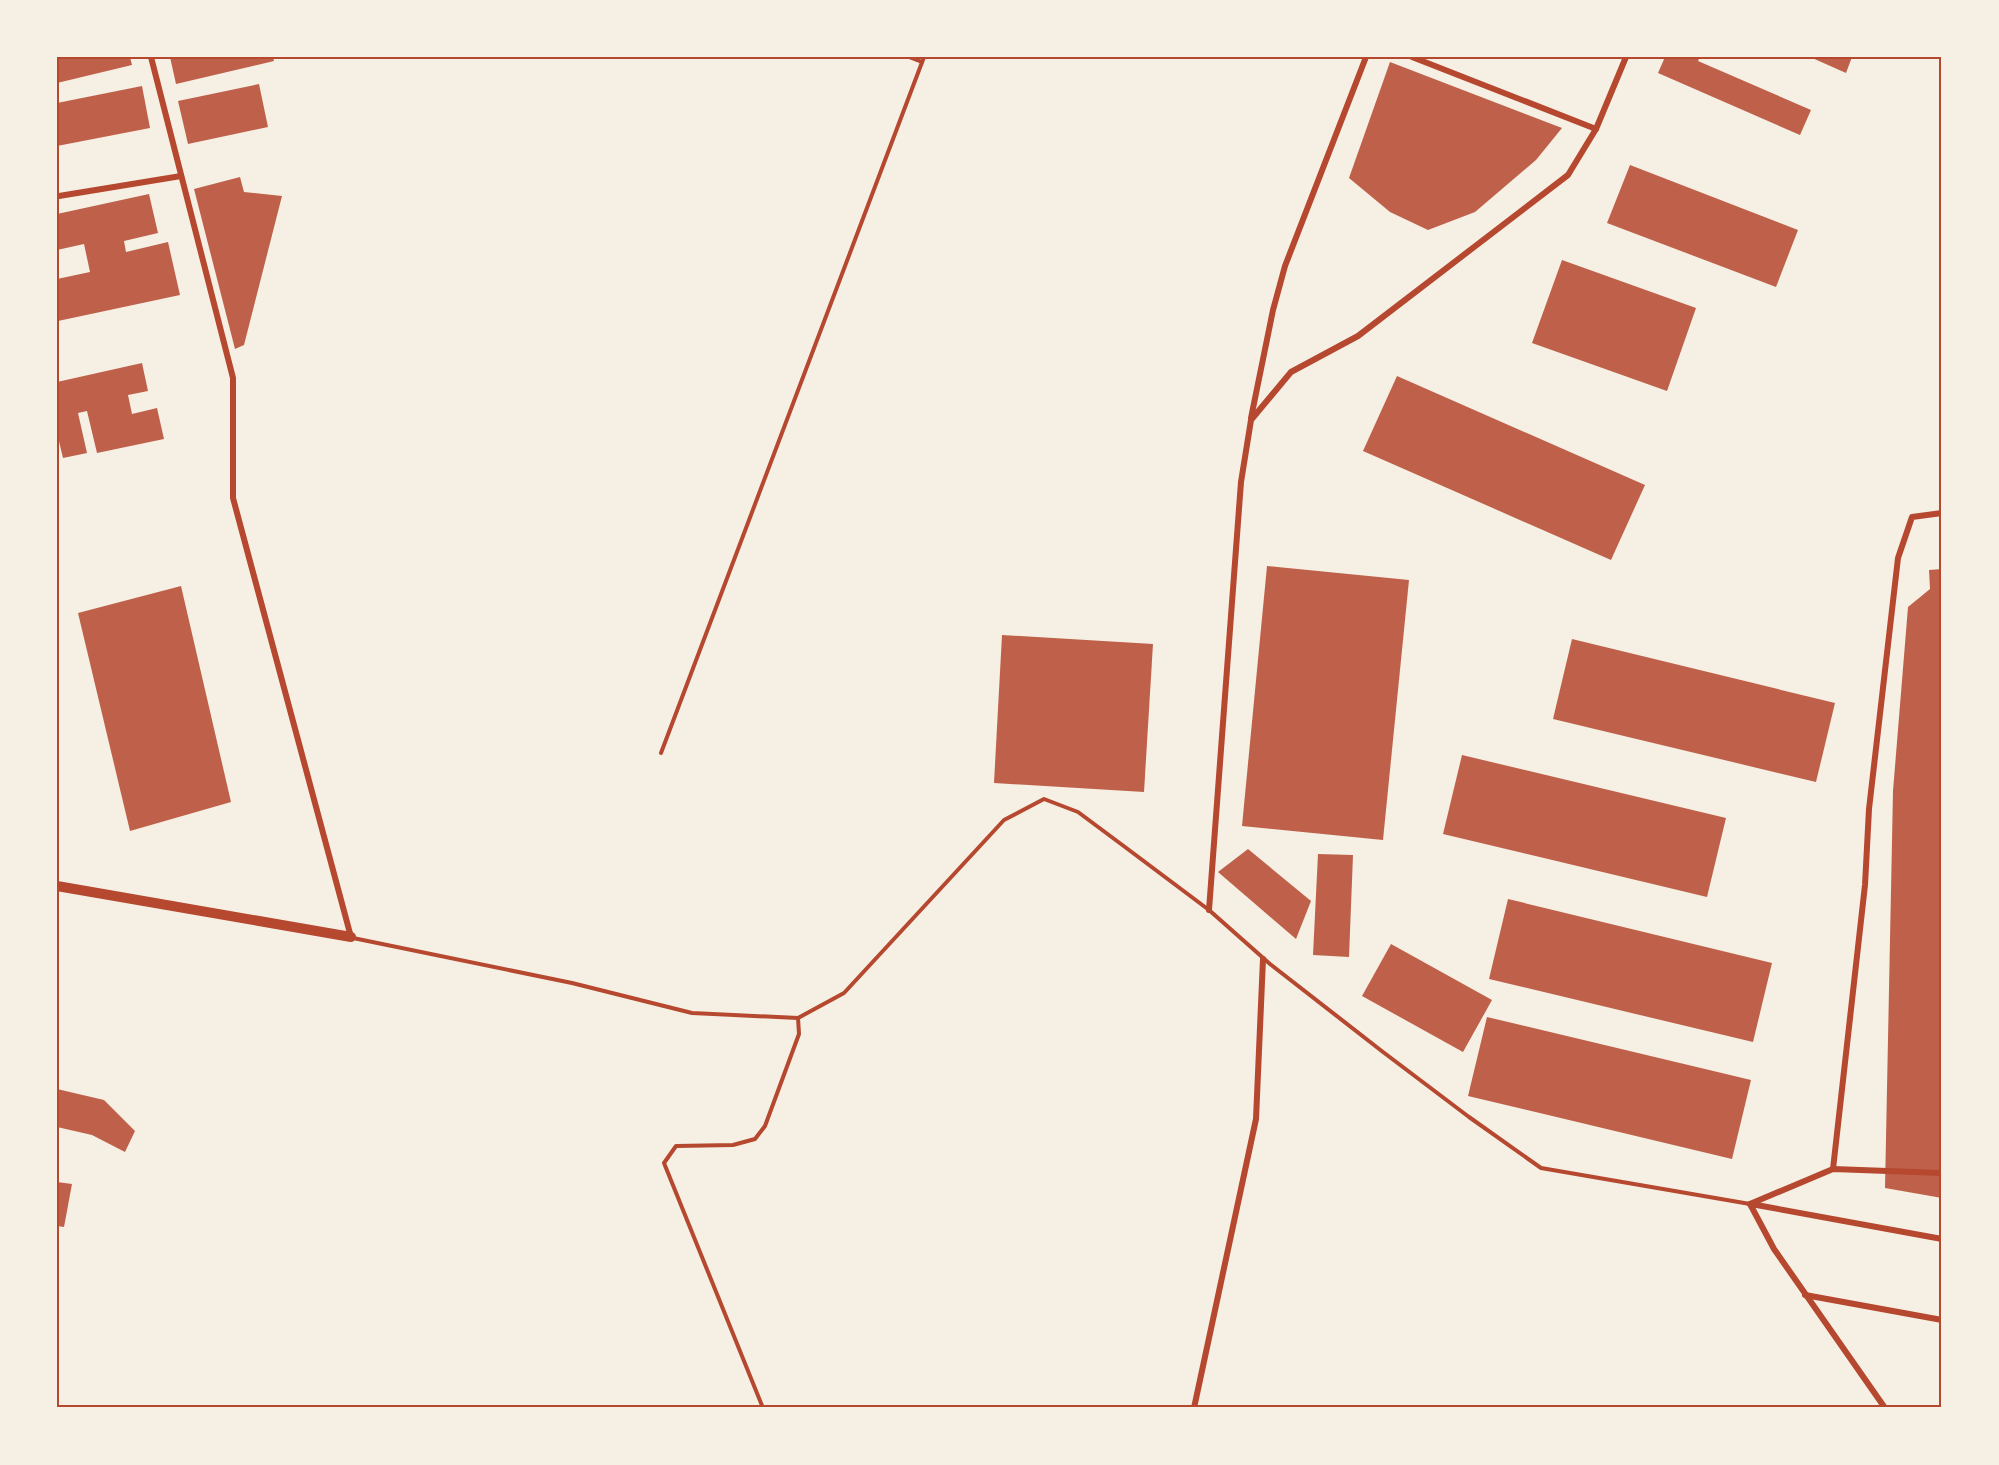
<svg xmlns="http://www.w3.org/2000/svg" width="1999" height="1465" font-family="Raleway,sans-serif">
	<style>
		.building { fill: #bf614a }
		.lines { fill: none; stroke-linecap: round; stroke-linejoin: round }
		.service { stroke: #b5482f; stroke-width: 4 }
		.minor { stroke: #b5482f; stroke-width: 6 }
		.tertiary { stroke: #b5482f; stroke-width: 10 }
		.neatline { fill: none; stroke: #b5482f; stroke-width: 2 }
	</style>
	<rect width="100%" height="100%" fill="#f6efe4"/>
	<g class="building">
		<path d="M57 57H130L132 65 57 83Z"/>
		<path d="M170 57H273L274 61 176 84Z"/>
		<path d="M1665 57H1700L1698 61 1811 110 1800 135 1658 73Z"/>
		<path d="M1810 57H1852L1846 73Z"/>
		<path d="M1390 62 1562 128 1536 160 1475 212 1428 230 1390 212 1349 178Z"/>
		<path d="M259 84 268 127 188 144 178 101Z"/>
		<path d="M142 86 150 128 57 146V103Z"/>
		<path d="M1630 165 1798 230 1776 287 1607 223Z"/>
		<path d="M240 177 244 192 282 196 244 345 235 349 194 189Z"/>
		<path d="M149 194 158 233 124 241 126 252 168 242 180 295 58 321 57 279 90 272 84 244 57 250V214Z"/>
		<path d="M1562 260 1696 308 1667 391 1532 343Z"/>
		<path d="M142 363 148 391 128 395 132 414 157 408 164 439 97 453 87 411 78 413 87 453 63 458 57 433V382Z"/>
		<path d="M1397 376 1645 485 1611 560 1363 451Z"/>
		<path d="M1267 566 1409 580 1383 840 1242 826Z"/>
		<path d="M1942 569V1198L1885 1188 1893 791 1908 607 1930 589 1929 570Z"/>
		<path d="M181 586 231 802 130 831 78 613Z"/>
		<path d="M1002 635 1153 644 1144 792 994 783Z"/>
		<path d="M1572 639 1835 703 1816 782 1553 719Z"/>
		<path d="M1462 755 1726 818 1707 897 1443 834Z"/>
		<path d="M1248 849 1311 901 1296 939 1218 872Z"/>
		<path d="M1318 854 1353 855 1349 957 1313 955Z"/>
		<path d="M1508 899 1772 963 1753 1042 1489 979Z"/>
		<path d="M1391 944 1492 1000 1463 1052 1362 996Z"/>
		<path d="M1487 1017 1751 1080 1732 1159 1468 1096Z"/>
		<path d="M57 1089 104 1100 135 1131 125 1152 92 1135 57 1127Z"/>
		<path d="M57 1182 72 1184 64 1227 57 1226Z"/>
	</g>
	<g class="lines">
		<g class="service">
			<path d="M909 57 922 62"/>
			<path d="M661 753 924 57"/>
			<path d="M353 938 572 983 692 1013 798 1018 844 993 1004 820 1044 799 1078 812 1125 847 1209 910 1270 964 1383 1052 1469 1117 1541 1168 1750 1204"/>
			<path d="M763 1408 664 1163 676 1146 733 1145 755 1139 765 1126 799 1034 798 1018"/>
		</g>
		<g class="minor">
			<path d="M151 57 233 378V498L351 937"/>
			<path d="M1412 57 1596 129"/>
			<path d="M59 196 181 176"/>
			<path d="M1251 418 1273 310 1285 266 1366 57"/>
			<path d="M1209 910 1241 482 1251 420 1291 372 1358 336 1568 175 1596 129 1626 57"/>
			<path d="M1833 1169 1865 885 1869 809 1898 558 1912 517 1942 513"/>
			<path d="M1750 1204 1774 1249 1885 1408"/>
			<path d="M1750 1204 1833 1169 1942 1173"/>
			<path d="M1751 1204 1942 1239"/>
			<path d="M1805 1295 1942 1320"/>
			<path d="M1194 1408 1256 1119 1263 959"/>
		</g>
		<path class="tertiary" d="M57 886 351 937"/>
	</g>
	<rect width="1999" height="1465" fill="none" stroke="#f6efe4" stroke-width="117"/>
	<rect x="58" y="58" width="1882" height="1348" class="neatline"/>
</svg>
